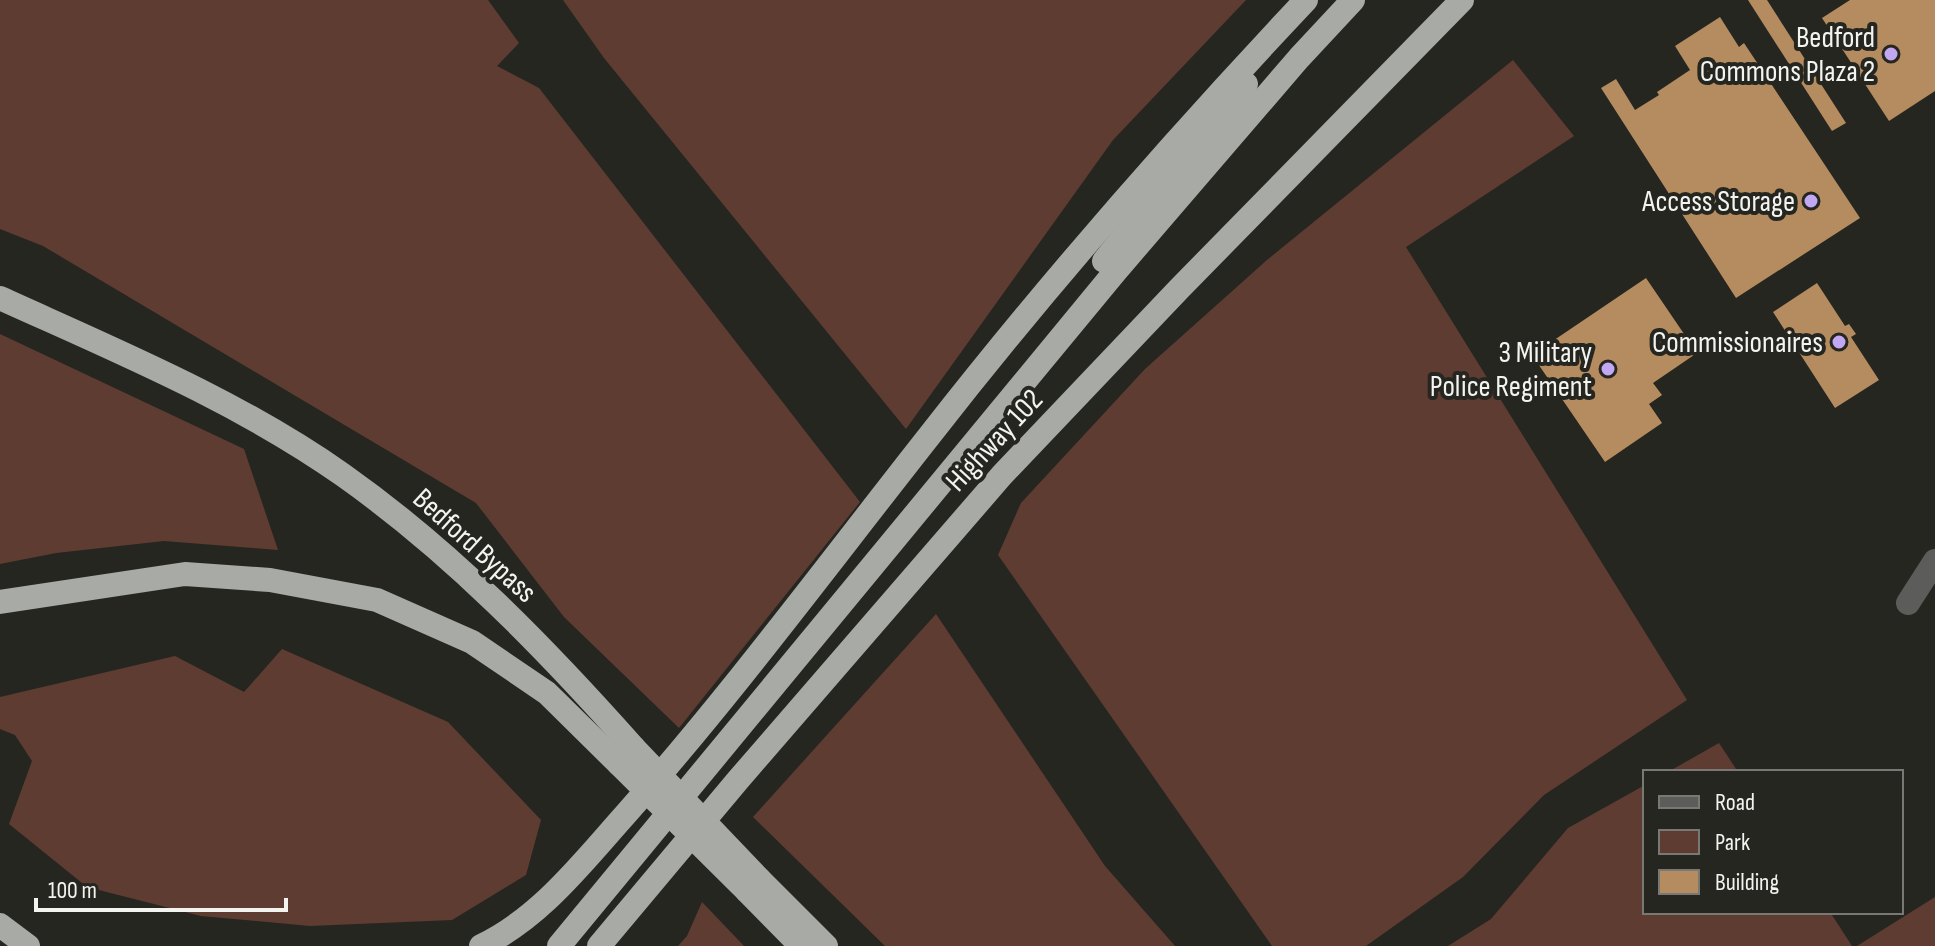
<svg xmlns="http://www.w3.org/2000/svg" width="1935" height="946" font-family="'Sofia Sans Condensed',sans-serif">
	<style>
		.green { fill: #5f3c32 }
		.building { fill: #b48c5f }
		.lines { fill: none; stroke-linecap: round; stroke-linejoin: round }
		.minor { stroke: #5c5d5b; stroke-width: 24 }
		.highway { stroke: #a7aaa5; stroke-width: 24 }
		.highway-bridge { stroke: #a7aaa5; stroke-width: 24 }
		.poi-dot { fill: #c2a8f2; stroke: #262621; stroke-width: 3 }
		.labels { text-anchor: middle; stroke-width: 8; stroke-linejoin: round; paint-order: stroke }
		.poi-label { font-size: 30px; fill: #f3f3f0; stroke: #262621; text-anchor: end }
		.street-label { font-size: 30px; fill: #f3f3f0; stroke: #262621 }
	</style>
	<rect width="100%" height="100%" fill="#262621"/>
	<g class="green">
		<path d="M0 0H488L519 43 497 66 539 88 860 502 679 728 564 617 476 503 43 246 0 229Z"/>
		<path d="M563 0H1246L1113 140 906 429 604 58Z"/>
		<path d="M1513 60 1574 136 1406 247 1687 700 1544 795 1463 877 1366 946H1272L998 555 1021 503 1145 369 1267 260Z"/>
		<path d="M0 334 244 449 278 550 164 541 56 553 0 564Z"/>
		<path d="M936 614 1105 866 1175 946H885L753 817Z"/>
		<path d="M282 649 448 722 541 820 526 875 452 920 310 926 201 916 87 887 9 824 32 761 15 735 0 729V697L175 656 244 692Z"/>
		<path d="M1719 743 1738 772H1668Z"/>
		<path d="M1645 785V912H1830L1852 946H1448L1491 919 1568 828Z"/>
		<path d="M1935 897V946H1857Z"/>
		<path d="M702 902 744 946H678L687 936Z"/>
	</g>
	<g class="building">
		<path d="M1748 0H1767L1846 123 1832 131Z"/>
		<path d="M1850 0H1935V91L1889 121 1822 18Z"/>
		<path d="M1720 17 1739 47 1744 43 1860 218 1736 298 1601 88 1616 79 1635 110 1659 95 1657 92 1690 70 1675 46Z"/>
		<path d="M1646 278 1697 353 1653 383 1662 395 1649 404 1662 423 1605 462 1532 355Z"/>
		<path d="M1817 283 1845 326 1849 324 1856 334 1851 337 1879 380 1835 408 1773 312Z"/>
	</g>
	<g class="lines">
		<path class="minor" d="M1908 603 1935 561"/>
		<g class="highway">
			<path d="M1104 261 1246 84"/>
			<path d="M0 298C117 351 238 401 343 475 452 552 546 649 634 748"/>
			<path d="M0 602 185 574 270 580 377 600 472 642 547 693 619 764"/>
			<path d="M759 879 826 946"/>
			<path d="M747 891 801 946"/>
			<path d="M0 925 28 946"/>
			<path d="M481 946C540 918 582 863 625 815 733 693 829 563 930 435 1048 284 1174 140 1306 0"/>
			<path d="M559 946 1115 272 1299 58 1353 0"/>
			<path d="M599 946 738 780 1002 475 1179 289 1462 0"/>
		</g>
		<g class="highway-bridge">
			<path d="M634 748 759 879"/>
			<path d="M619 764 747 891"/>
		</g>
	</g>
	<g class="poi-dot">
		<circle cx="1891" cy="54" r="8"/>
		<circle cx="1811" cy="201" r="8"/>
		<circle cx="1839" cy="342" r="8"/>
		<circle cx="1608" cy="369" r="8"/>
	</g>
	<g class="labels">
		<g class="poi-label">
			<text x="1875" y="47">Bedford<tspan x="1875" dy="34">Commons Plaza 2</tspan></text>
			<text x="1795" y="211">Access Storage</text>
			<text x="1823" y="352">Commissionaires</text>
			<text x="1592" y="362">3 Military<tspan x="1592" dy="34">Police Regiment</tspan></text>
		</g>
		<g class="street-label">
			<text transform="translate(994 440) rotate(-47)" y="10">Highway 102</text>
			<text transform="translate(475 545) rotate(42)" y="10">Bedford Bypass</text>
		</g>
	</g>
	<rect x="1643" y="770" width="260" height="144" fill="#262621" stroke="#787874" stroke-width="2"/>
	<rect x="1659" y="796" width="40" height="12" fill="#5c5d5b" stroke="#787874" stroke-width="2"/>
	<text x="1715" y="810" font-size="24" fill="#f3f3f0">Road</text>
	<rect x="1659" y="830" width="40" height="24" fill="#5f3c32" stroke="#787874" stroke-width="2"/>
	<text x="1715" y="850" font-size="24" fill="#f3f3f0">Park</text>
	<rect x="1659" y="870" width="40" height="24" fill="#b48c5f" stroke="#787874" stroke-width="2"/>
	<text x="1715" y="890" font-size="24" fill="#f3f3f0">Building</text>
	<path d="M36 898v12h250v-12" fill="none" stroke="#f3f3f0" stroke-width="4"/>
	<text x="48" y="898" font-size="24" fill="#f3f3f0" stroke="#262621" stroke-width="6" paint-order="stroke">100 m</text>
</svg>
